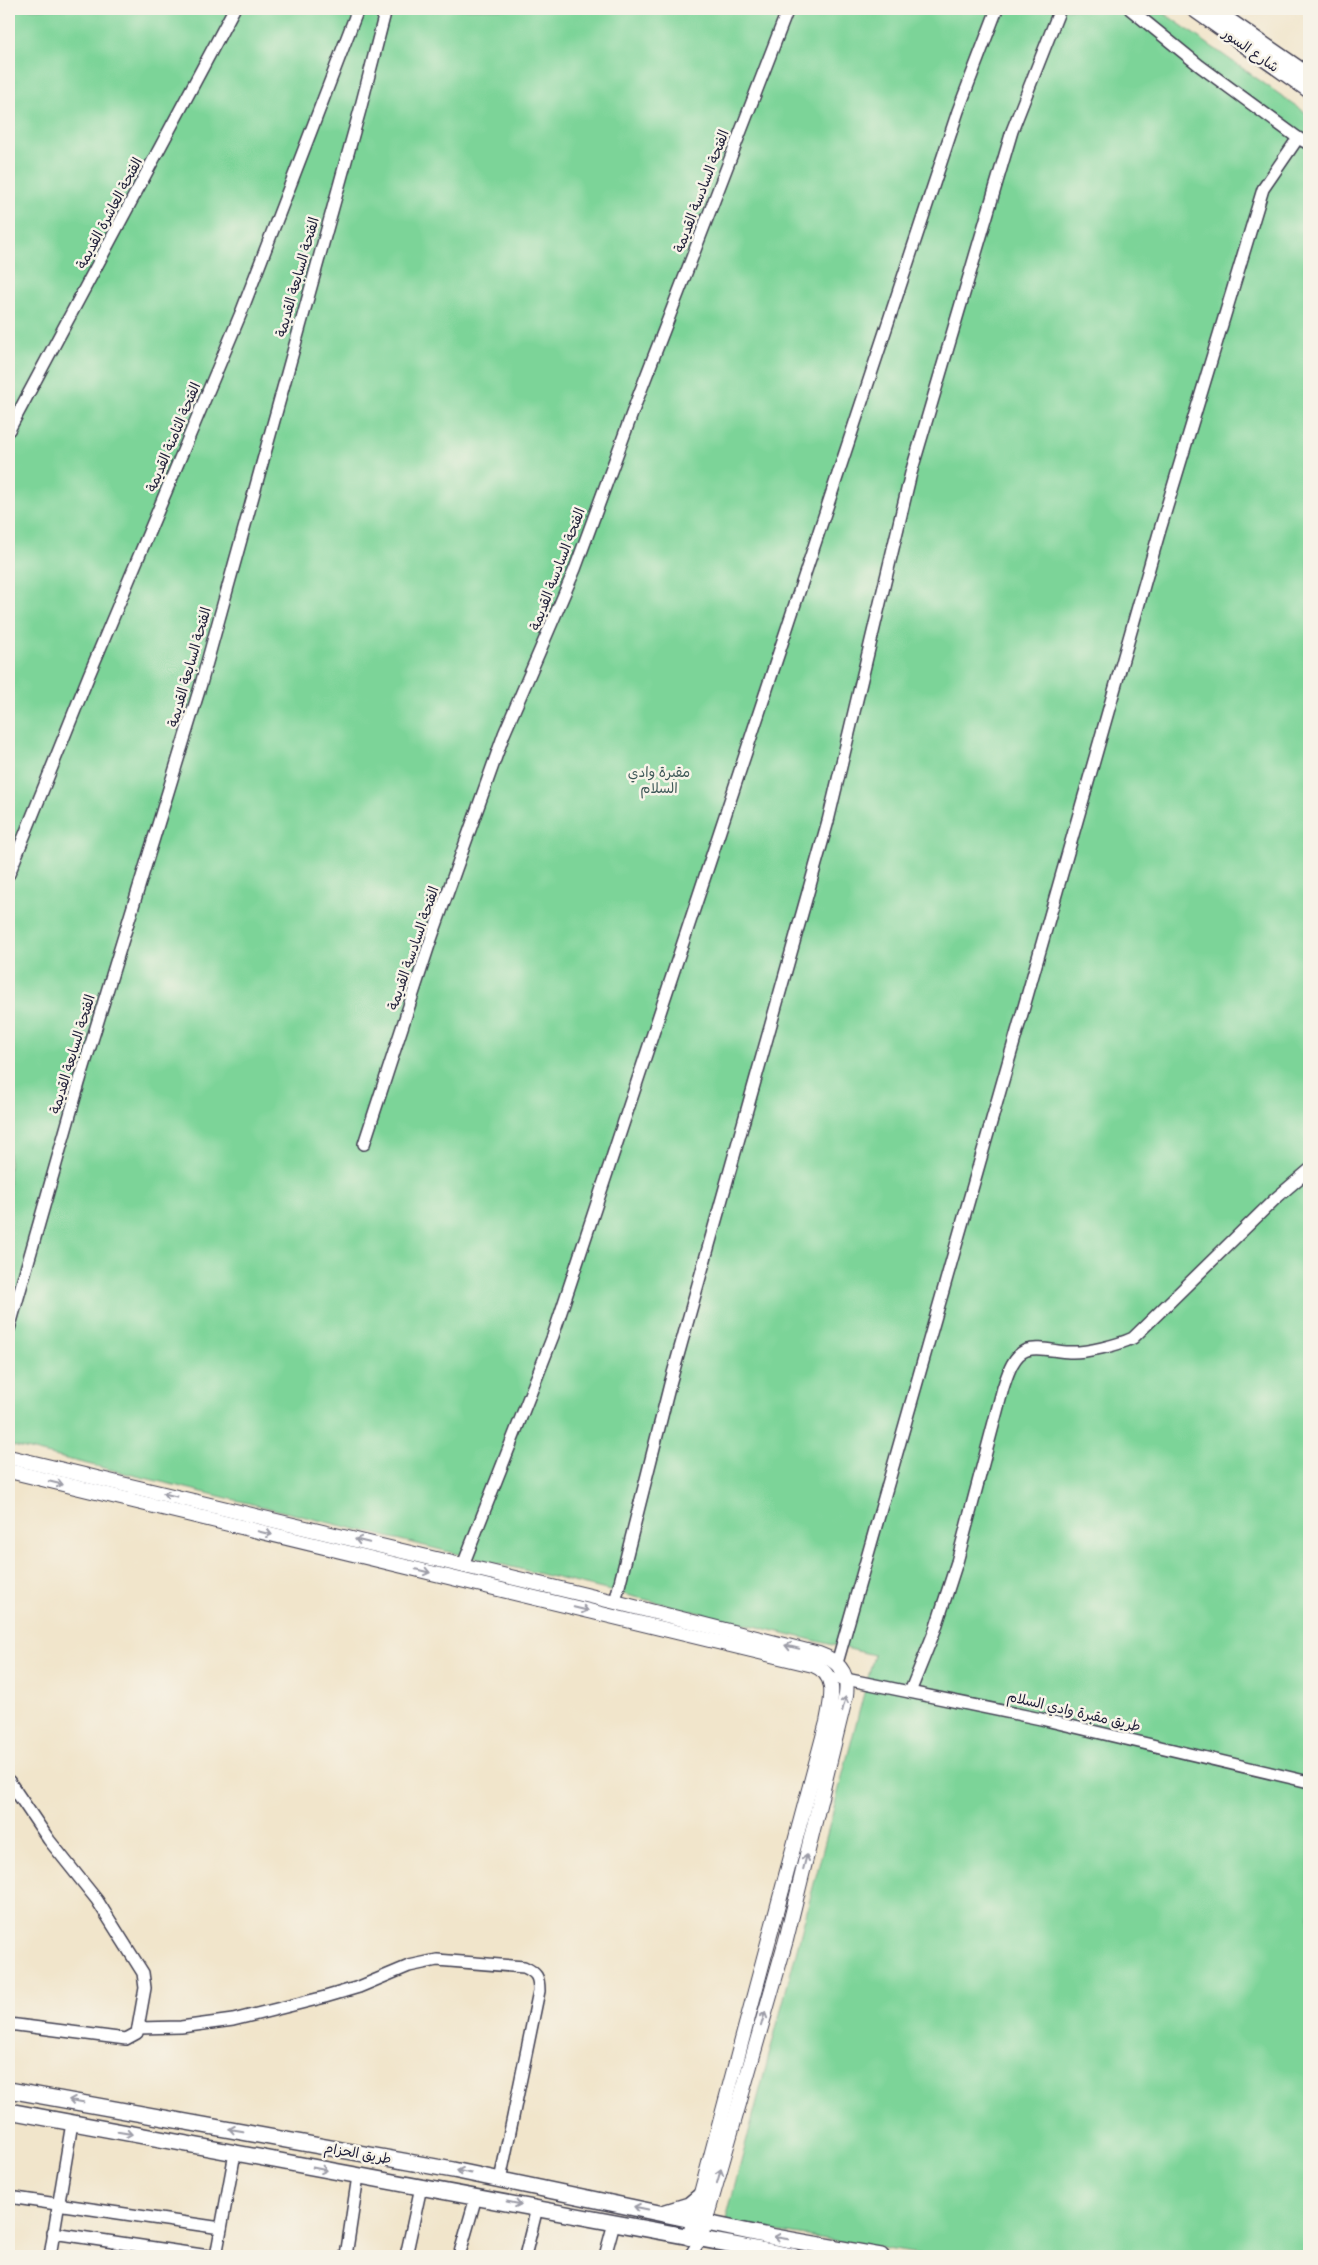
<svg xmlns="http://www.w3.org/2000/svg" width="1318" height="2265" font-family="Sriracha,'Playpen Sans Arabic',sans-serif">
	<style>
		.green { fill: #7cd498; stroke: #4f7b6a }
		.lines { fill: none; stroke-linecap: round; stroke-linejoin: round }
		.minor-casing { stroke: #413f51; stroke-width: 14 }
		.tertiary-casing { stroke: #413f51; stroke-width: 16 }
		.secondary-casing { stroke: #413f51; stroke-width: 18 }
		.minor { stroke: #fff; stroke-width: 11 }
		.tertiary { stroke: #fff; stroke-width: 14 }
		.secondary { stroke: #fff; stroke-width: 15 }
		.oneway { stroke: #9c9ca7 }
		.labels { text-anchor: middle; stroke-width: 5; stroke-linejoin: round; paint-order: stroke }
		.street-label { font-size: 14px; fill: #22223b; stroke: #f7f3e8 }
		.park-label { font-size: 14px; fill: #3d5757; stroke: #f7f3e8 }
	</style>
	<rect width="100%" height="100%" fill="#f7f3e8"/>
	<filter id="ink" filterUnits="userSpaceOnUse"><feTurbulence type="fractalNoise" baseFrequency=".02" numOctaves="2"/><feDisplacementMap in="SourceGraphic" scale="10" xChannelSelector="R" yChannelSelector="G"/><feConvolveMatrix kernelMatrix="1 2 1 2 8 2 1 2 1" color-interpolation-filters="sRGB"/></filter>
	<filter id="wash" filterUnits="userSpaceOnUse"><feTurbulence type="fractalNoise" baseFrequency=".0096" numOctaves="4" result="noise"/><feDisplacementMap in="SourceGraphic" scale="20" xChannelSelector="R" yChannelSelector="G"/><feGaussianBlur stdDeviation="1.12" result="paint"/><feColorMatrix in="noise" values="0 0 0 0 0 0 0 0 0 0 0 0 0 0 0 0 0 1.4 0 .05"/><feComposite in="paint" operator="in"/></filter>
	<g filter="url(#wash)">
		<rect width="100%" height="100%" fill="#f1e5cb"/>
		<path class="green" d="M9 9H1158L1309 115V2256H931L725 2223 874 1655 9 1445Z"/>
	</g>
	<g filter="url(#ink)">
		<g class="lines">
			<g class="minor-casing">
				<g id="minor">
					<path d="M1130 9 1200 66 1298 138"/>
					<path d="M9 430 234 9"/>
					<path d="M9 874 89 675 241 313 358 9"/>
					<path d="M364 1144 429 945 504 734 575 569 637 400 788 9"/>
					<path d="M9 1329 79 1083 201 684 360 110 386 9"/>
					<path d="M463 1565 553 1336 958 111 997 9"/>
					<path d="M615 1602 670 1384 828 821 911 473 1012 131 1060 9"/>
					<path d="M837 1663 1159 533 1263 189 1298 138 1309 144"/>
					<path d="M830 1679H846L1041 1719 1309 1782"/>
					<path d="M910 1692 935 1630 957 1562 1003 1388C1007 1376 1013 1354 1027 1350 1039 1346 1057 1352 1069 1352 1086 1353 1118 1345 1133 1338L1275 1199 1309 1170"/>
					<path d="M9 1781 49 1840 97 1900 143 1973 145 1988 137 2033 126 2039 9 2024"/>
					<path d="M138 2028 181 2027 233 2020 325 1997 359 1987 409 1966 437 1960 524 1967C537 1973 539 1977 539 1991L500 2180"/>
					<path d="M9 2197 221 2228"/>
					<path d="M53 2233 209 2256"/>
					<path d="M50 2256 72 2123"/>
					<path d="M216 2256 235 2153"/>
					<path d="M346 2256 358 2176"/>
					<path d="M406 2256 421 2187"/>
					<path d="M459 2256 476 2197"/>
					<path d="M525 2256 537 2208"/>
					<path d="M605 2256 614 2223"/>
					<path d="M690 2256 700 2240"/>
				</g>
			</g>
			<g class="tertiary-casing">
				<g id="tertiary">
					<path d="M9 1457 615 1602 819 1654C839 1661 849 1673 846 1695L786 1940 702 2233"/>
					<path d="M9 1471 813 1665C839 1675 831 1700 827 1722L689 2238"/>
				</g>
			</g>
			<g class="secondary-casing">
				<g id="secondary">
					<path d="M1194 9 1309 90"/>
					<path d="M1212 9 1309 76"/>
					<path d="M9 2090 453 2170 764 2235 881 2256"/>
					<path d="M9 2111 793 2256"/>
					<path d="M666 2212 689 2205 701 2195"/>
				</g>
			</g>
			<use href="#minor" class="minor"/>
			<use href="#tertiary" class="tertiary"/>
			<use href="#secondary" class="secondary"/>
		</g>
		<defs><path id="oneway-shaft" d="M-6 0H5M1.5-3L5.5 0L1.5 3" fill="none" stroke-width="1.6" stroke-linecap="round" stroke-linejoin="round" transform="scale(1.25)"/></defs>
		<g class="oneway">
			<use href="#oneway-shaft" transform="translate(56 1483) rotate(14)"/>
			<use href="#oneway-shaft" transform="translate(170 1495) rotate(-167)"/>
			<use href="#oneway-shaft" transform="translate(265 1533) rotate(13)"/>
			<use href="#oneway-shaft" transform="translate(362 1541) rotate(-166)"/>
			<use href="#oneway-shaft" transform="translate(423 1571) rotate(14)"/>
			<use href="#oneway-shaft" transform="translate(581 1609) rotate(13)"/>
			<use href="#oneway-shaft" transform="translate(792 1647) rotate(-166)"/>
			<use href="#oneway-shaft" transform="translate(844 1704) rotate(-76)"/>
			<use href="#oneway-shaft" transform="translate(805 1862) rotate(-76)"/>
			<use href="#oneway-shaft" transform="translate(763 2019) rotate(-74)"/>
			<use href="#oneway-shaft" transform="translate(76 2101) rotate(-170)"/>
			<use href="#oneway-shaft" transform="translate(236 2130) rotate(-170)"/>
			<use href="#oneway-shaft" transform="translate(125 2133) rotate(10)"/>
			<use href="#oneway-shaft" transform="translate(320 2169) rotate(11)"/>
			<use href="#oneway-shaft" transform="translate(464 2172) rotate(-168)"/>
			<use href="#oneway-shaft" transform="translate(719 2176) rotate(-74)"/>
			<use href="#oneway-shaft" transform="translate(514 2203) rotate(11)"/>
			<use href="#oneway-shaft" transform="translate(641 2208) rotate(-169)"/>
			<use href="#oneway-shaft" transform="translate(781 2238) rotate(-170)"/>
		</g>
	</g>
	<g class="labels">
		<g class="street-label">
			<text transform="translate(1251 50) rotate(35)" y="5">شارع السور</text>
			<text transform="translate(701 191) rotate(-69)" y="5">الفتحة السادسة القديمة</text>
			<text transform="translate(109 213) rotate(-62)" y="5">الفتحة العاشرة القديمة</text>
			<text transform="translate(297 277) rotate(-74)" y="5">الفتحة السابعة القديمة</text>
			<text transform="translate(173 437) rotate(-67)" y="5">الفتحة الثامنة القديمة</text>
			<text transform="translate(557 569) rotate(-69)" y="5">الفتحة السادسة القديمة</text>
			<text transform="translate(189 667) rotate(-74)" y="5">الفتحة السابعة القديمة</text>
			<text transform="translate(413 948) rotate(-71)" y="5">الفتحة السادسة القديمة</text>
			<text transform="translate(72 1054) rotate(-73)" y="5">الفتحة السابعة القديمة</text>
			<text transform="translate(1074 1711) rotate(13)" y="5">طريق مقبرة وادي السلام</text>
			<text transform="translate(358 2153) rotate(10)" y="5">طريق الحزام</text>
		</g>
		<g class="park-label">
			<text x="659" y="777">مقبرة وادي<tspan x="659" dy="16">السلام</tspan></text>
		</g>
	</g>
	<rect width="1318" height="2265" fill="none" stroke="#f7f3e8" stroke-width="30"/>
</svg>
